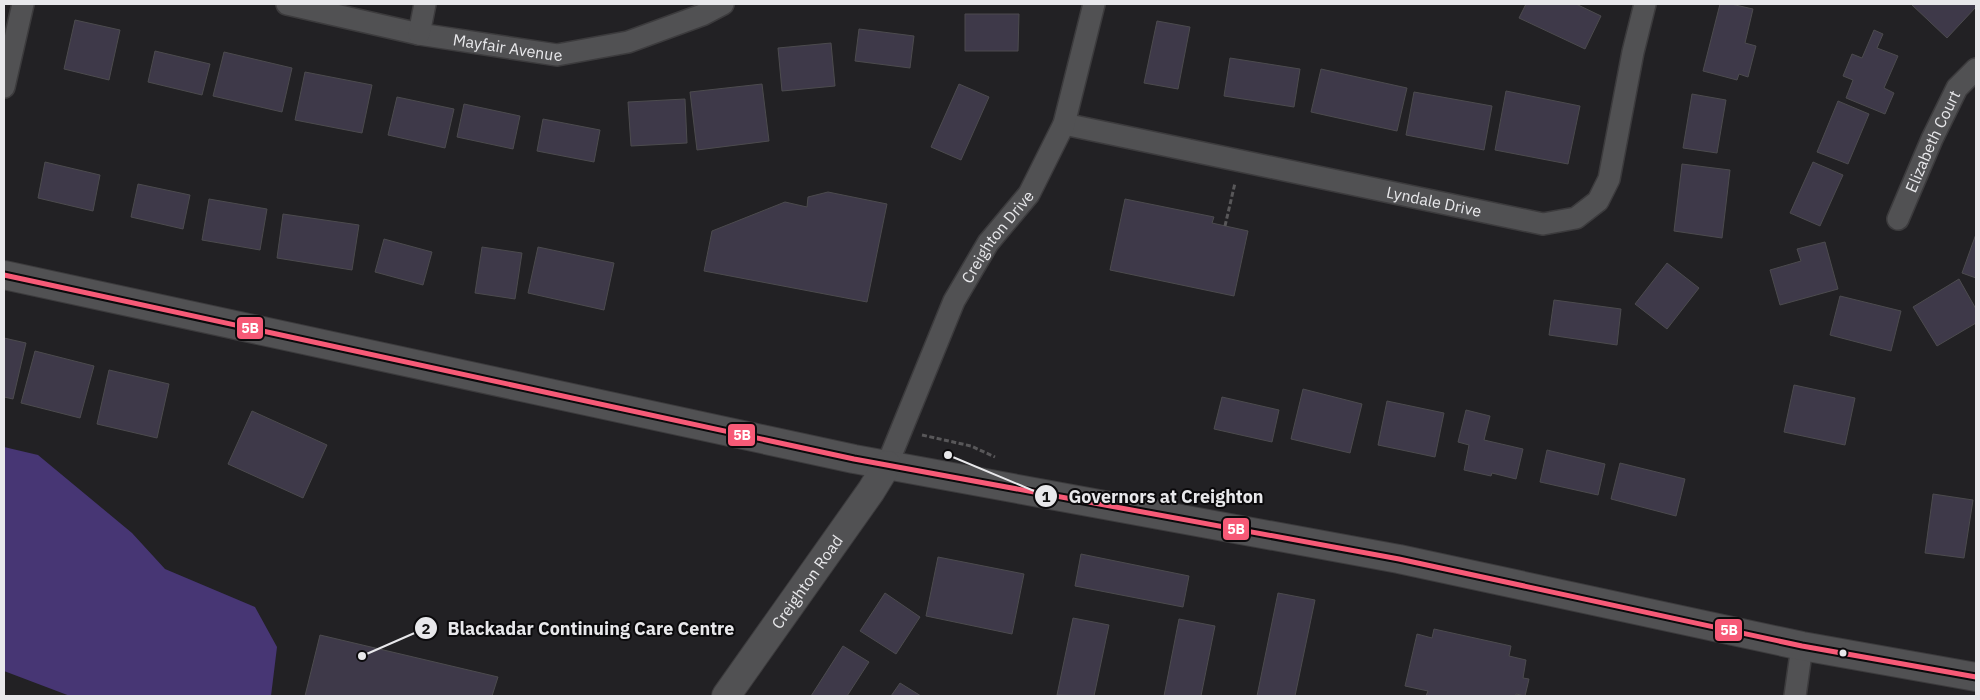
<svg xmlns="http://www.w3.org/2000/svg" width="1980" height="700" font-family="'IBM Plex Sans',sans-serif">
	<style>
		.green { fill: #473674 }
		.building { fill: #3e3949; stroke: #4c4b4e }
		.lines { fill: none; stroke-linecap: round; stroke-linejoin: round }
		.street-casing { stroke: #3c3b3d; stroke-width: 24 }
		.secondary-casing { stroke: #3c3b3d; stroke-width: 30 }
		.path { stroke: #585759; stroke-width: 3; stroke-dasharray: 5 2.5; stroke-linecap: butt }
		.street { stroke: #515153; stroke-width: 21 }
		.secondary { stroke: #515153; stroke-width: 28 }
		.bus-1-casing { stroke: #0b0a0c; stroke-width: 9 }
		.bus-1 { stroke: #f75a77; stroke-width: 5 }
		.bus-dot { fill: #e8e8eb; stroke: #0b0a0c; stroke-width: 2 }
		.labels { text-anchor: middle; stroke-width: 4; stroke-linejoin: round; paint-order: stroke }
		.street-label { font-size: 16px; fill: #e8e8eb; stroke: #0b0a0c }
		.leader { fill: none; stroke: #e8e8eb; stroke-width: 2 }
		.callout-dot { fill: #e8e8eb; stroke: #0b0a0c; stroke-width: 2 }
		.mark-label { font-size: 15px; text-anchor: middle; font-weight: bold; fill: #111 }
		.callout-label { font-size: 18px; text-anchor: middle; font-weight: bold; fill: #e8e8eb; stroke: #0b0a0c; stroke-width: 4; stroke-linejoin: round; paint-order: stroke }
		.line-badge { stroke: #0b0a0c; stroke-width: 2 }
		.badge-label { font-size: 14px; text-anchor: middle; font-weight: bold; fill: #fff }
	</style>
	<rect width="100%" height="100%" fill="#222124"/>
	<path class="green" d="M4 447 38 455 132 533 165 569 255 607 277 647 271 696H70L4 671Z"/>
	<g class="building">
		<path d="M1526 4H1576L1601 16 1585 49 1519 18Z"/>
		<path d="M1720 4H1731L1753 9 1745 43 1756 46 1748 77 1739 74 1737 80 1703 71Z"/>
		<path d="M1911 4H1976V7L1947 38Z"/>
		<path d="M965 14H1019L1018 51H965Z"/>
		<path d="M75 20 120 30 109 80 64 69Z"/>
		<path d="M1157 21 1190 27 1178 89 1144 83Z"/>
		<path d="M859 29 914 36 910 68 855 61Z"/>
		<path d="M1874 30 1883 34 1877 48 1898 56 1884 88 1894 93 1885 114 1846 98 1853 80 1843 76 1852 54 1862 58Z"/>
		<path d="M831 43 835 86 782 91 778 48Z"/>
		<path d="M155 51 210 64 202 95 148 82Z"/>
		<path d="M224 52 292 68 282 112 213 96Z"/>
		<path d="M1230 58 1300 69 1294 107 1224 96Z"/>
		<path d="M1321 69 1407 88 1397 131 1311 112Z"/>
		<path d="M305 72 372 85 362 133 295 120Z"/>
		<path d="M762 84 769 141 697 150 690 92Z"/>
		<path d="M959 84 989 97 961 160 931 147Z"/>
		<path d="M1506 91 1580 106 1568 164 1495 150Z"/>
		<path d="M1414 92 1492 106 1484 150 1406 135Z"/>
		<path d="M1692 94 1726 100 1717 153 1683 148Z"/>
		<path d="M397 97 454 109 445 148 388 135Z"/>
		<path d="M685 99 687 143 631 146 628 102Z"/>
		<path d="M1838 101 1869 114 1848 164 1817 152Z"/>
		<path d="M464 104 520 116 513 149 457 137Z"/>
		<path d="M543 119 600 130 594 162 537 151Z"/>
		<path d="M45 162 100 175 93 211 38 198Z"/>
		<path d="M1813 162 1843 175 1820 226 1790 213Z"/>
		<path d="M1682 164 1730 170 1722 238 1674 231Z"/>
		<path d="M138 184 190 195 183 229 131 217Z"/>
		<path d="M828 192 887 204 867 302 704 271 712 231 785 202 807 207 808 197Z"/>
		<path d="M209 199 267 209 260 250 202 240Z"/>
		<path d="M1125 199 1214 217 1212 223 1248 231 1234 296 1110 270Z"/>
		<path d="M283 214 359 225 352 270 277 258Z"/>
		<path d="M1976 234V278L1962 273Z"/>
		<path d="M384 239 432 252 423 285 375 272Z"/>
		<path d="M1825 242 1838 289 1780 305 1770 270 1801 261 1797 249Z"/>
		<path d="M482 247 522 253 515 299 475 293Z"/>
		<path d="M538 247 614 263 604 310 528 293Z"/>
		<path d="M1667 263 1699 288 1667 329 1635 304Z"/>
		<path d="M1959 279 1976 309V323L1937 346 1913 307Z"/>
		<path d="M1840 296 1901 311 1891 351 1830 335Z"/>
		<path d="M1554 300 1621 309 1617 345 1549 335Z"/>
		<path d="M4 338 26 343 13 399 4 397Z"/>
		<path d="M35 351 94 366 80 418 21 403Z"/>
		<path d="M109 370 169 384 157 438 97 424Z"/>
		<path d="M1794 385 1855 398 1845 445 1784 432Z"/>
		<path d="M1303 389 1362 404 1350 453 1291 439Z"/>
		<path d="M1222 397 1279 410 1272 442 1214 429Z"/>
		<path d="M1387 401 1444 413 1435 457 1378 445Z"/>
		<path d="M1466 410 1490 416 1484 440 1523 449 1516 479 1492 473 1491 476 1464 470 1469 445 1458 442Z"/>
		<path d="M252 411 327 445 303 498 228 464Z"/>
		<path d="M1547 450 1605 464 1598 495 1540 482Z"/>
		<path d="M1620 463 1685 479 1676 516 1611 499Z"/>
		<path d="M1933 494 1973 500 1964 558 1925 553Z"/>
		<path d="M1081 554 1189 576 1183 607 1075 586Z"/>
		<path d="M938 557 1024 574 1012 634 926 616Z"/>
		<path d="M885 593 920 617 896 654 860 631Z"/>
		<path d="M1278 593 1315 600 1295 696H1257Z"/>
		<path d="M1073 618 1109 625 1094 696 1057 695Z"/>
		<path d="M1179 619 1215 626 1201 696H1164Z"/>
		<path d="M1434 629 1511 646 1509 656 1526 660 1523 678 1529 679 1525 696 1516 694V696H1426L1428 691 1405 686 1417 634 1432 638Z"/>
		<path d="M320 635 498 677 492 696H305Z"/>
		<path d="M843 646 869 662 847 696H811Z"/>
		<path d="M900 683 921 696H891Z"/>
	</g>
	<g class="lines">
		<g class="street-casing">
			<g id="street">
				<path id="s1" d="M287 4 419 34 557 55 628 42 702 15 723 4"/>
				<path d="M419 34 425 4"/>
				<path d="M4 87 23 4"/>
				<path id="s2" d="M1064 124 1543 224 1576 218 1598 201 1609 179 1633 52 1645 4"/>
				<path id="s3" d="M1898 219 1932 139 1957 88 1976 69"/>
				<path id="s4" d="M887 465 954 301 988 243 1029 194 1064 124 1094 4"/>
				<path d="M1795 696 1802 646"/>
			</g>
		</g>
		<g class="secondary-casing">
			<g id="secondary">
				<path d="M4 275 854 459 1399 559 1802 646 1976 677"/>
				<path id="s5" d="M726 696 871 491 887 465"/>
			</g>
		</g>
		<g class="path">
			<path d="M1225 226 1235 183"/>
			<path d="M922 435 971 446 995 457"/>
		</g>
		<use href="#street" class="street"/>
		<use href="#secondary" class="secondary"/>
		<g class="bus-1-casing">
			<path id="bus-1" d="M4 275 854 459 1399 559 1802 646 1976 677"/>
		</g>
		<use href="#bus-1" class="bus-1"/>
	</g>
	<circle class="bus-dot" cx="1843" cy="653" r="4.5"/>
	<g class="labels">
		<g class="street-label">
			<text dy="6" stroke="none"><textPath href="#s1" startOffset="225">Mayfair Avenue</textPath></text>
			<text dy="6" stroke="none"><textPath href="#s3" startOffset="85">Elizabeth Court</textPath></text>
			<text dy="6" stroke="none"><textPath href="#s2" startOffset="378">Lyndale Drive</textPath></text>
			<text dy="6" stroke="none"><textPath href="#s4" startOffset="255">Creighton Drive</textPath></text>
			<text dy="6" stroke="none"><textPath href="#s5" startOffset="140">Creighton Road</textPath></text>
		</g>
	</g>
	<path class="leader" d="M948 455L1046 496M362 656L426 628"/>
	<g class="callout-dot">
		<circle cx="948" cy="455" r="5"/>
		<circle cx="362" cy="656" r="5"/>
		<circle cx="1046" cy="496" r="12"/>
		<circle cx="426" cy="628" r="12"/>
	</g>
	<g class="mark-label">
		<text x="1046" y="502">1</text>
		<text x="426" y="634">2</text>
	</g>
	<g class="callout-label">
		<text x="1166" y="503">Governors at Creighton</text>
		<text x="591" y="635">Blackadar Continuing Care Centre</text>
	</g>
	<g class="line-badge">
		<rect x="236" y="316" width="28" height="24" rx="5" fill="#f75a77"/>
		<rect x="727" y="423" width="29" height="24" rx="5" fill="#f75a77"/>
		<rect x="1222" y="517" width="28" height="24" rx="5" fill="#f75a77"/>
		<rect x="1714" y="618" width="29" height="24" rx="5" fill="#f75a77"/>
	</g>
	<g class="badge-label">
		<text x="250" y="333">5B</text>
		<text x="742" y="440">5B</text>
		<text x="1236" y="534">5B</text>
		<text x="1729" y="635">5B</text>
	</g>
	<rect width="1980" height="700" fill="none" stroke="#e8e8eb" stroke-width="10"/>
</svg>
